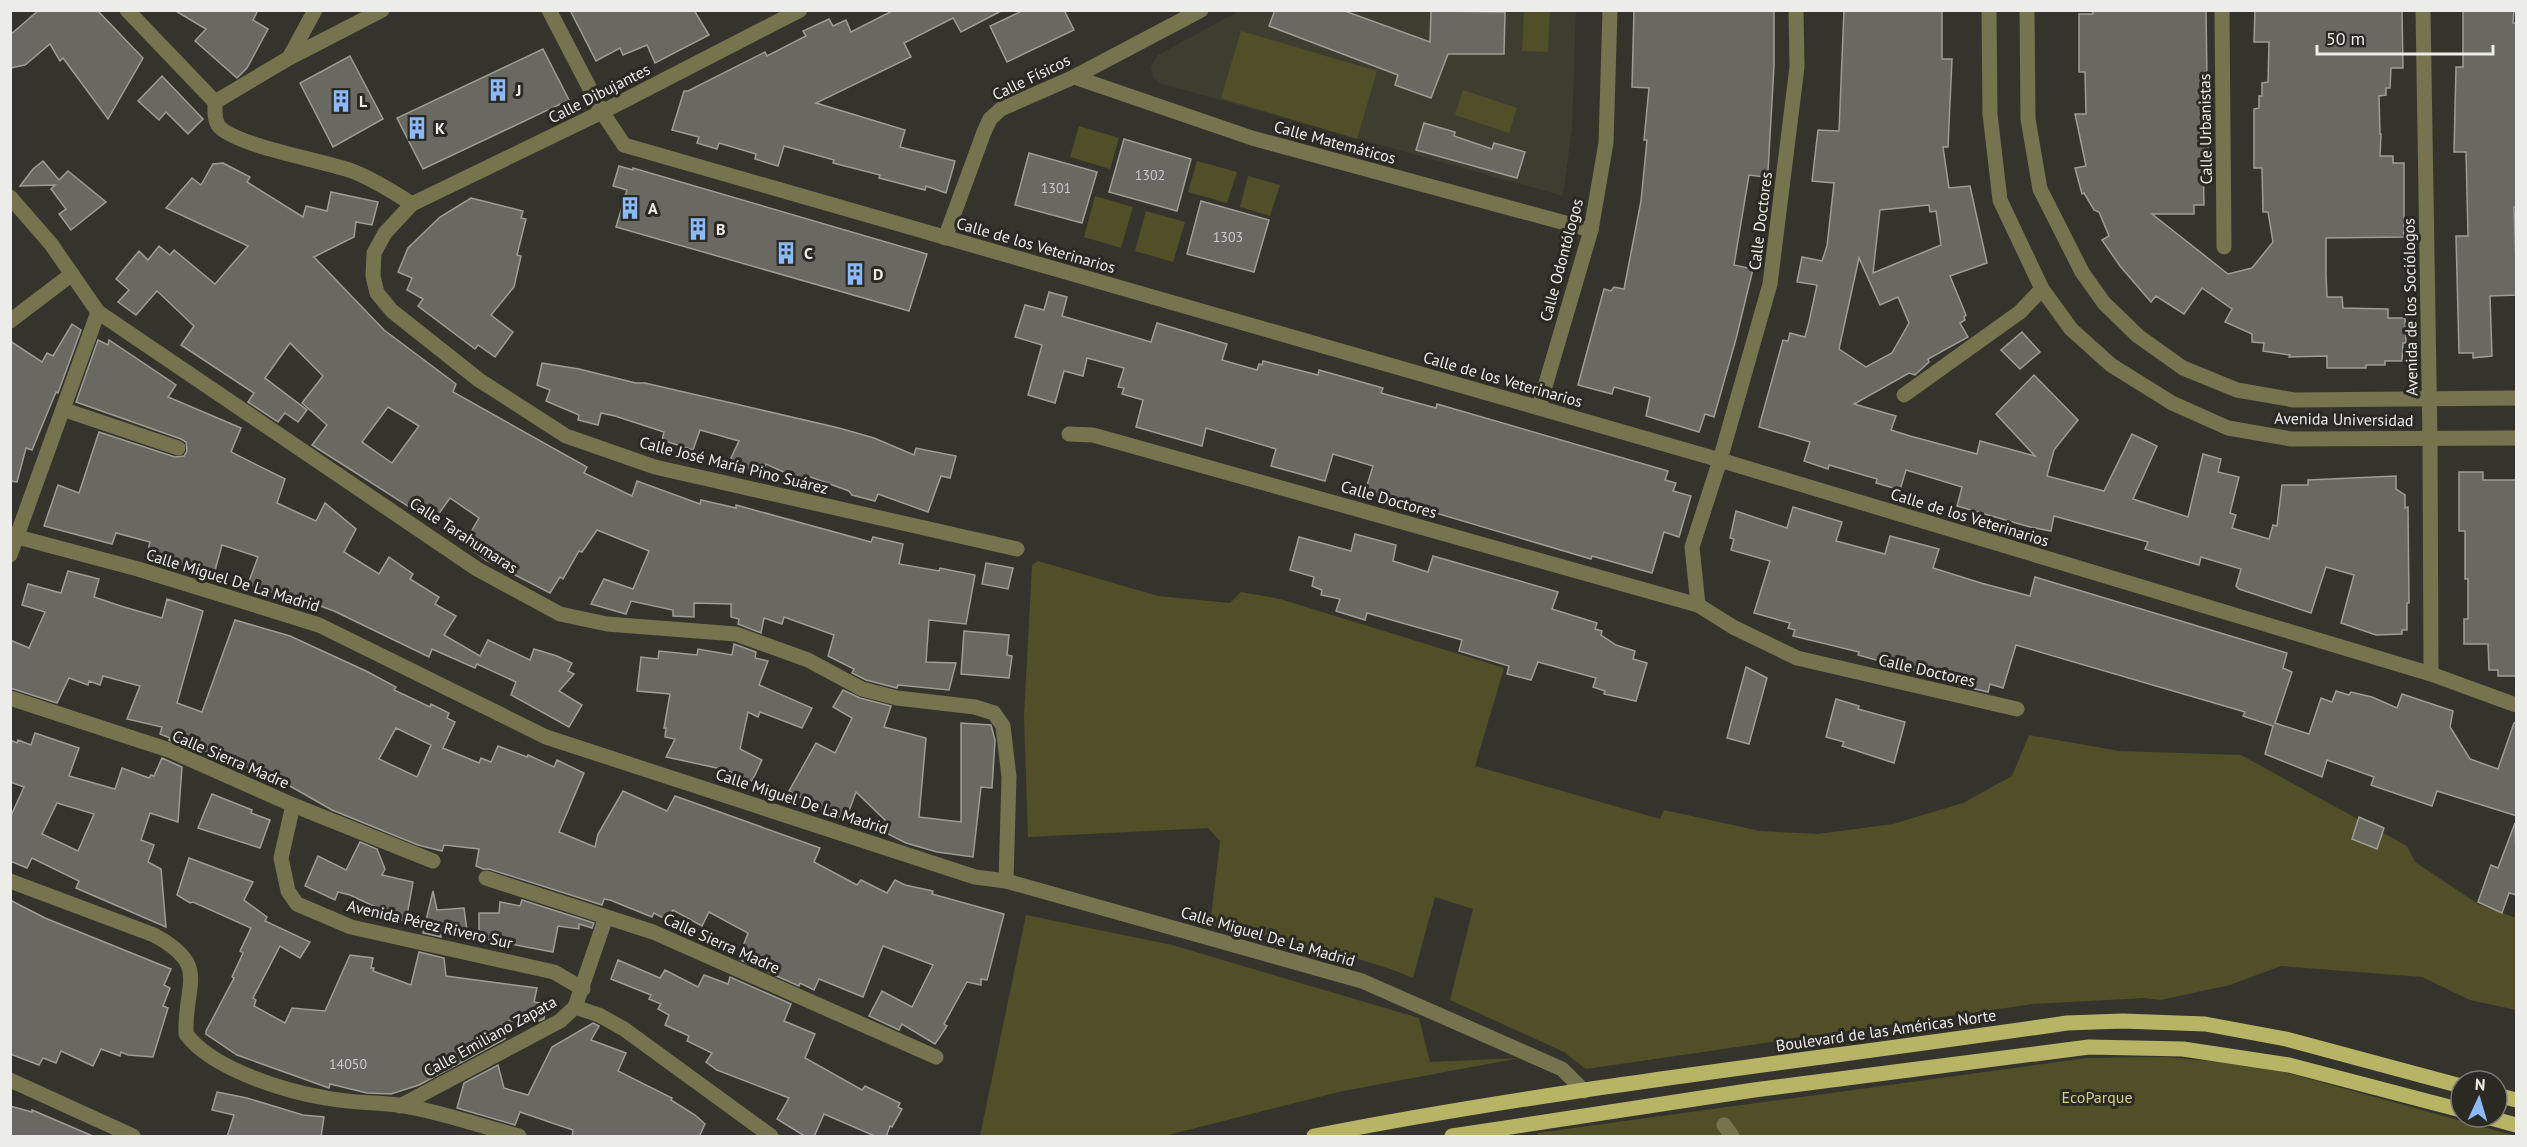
<svg xmlns="http://www.w3.org/2000/svg" width="2527" height="1147" font-family="'PT Sans',sans-serif">
	<style>
		.built { fill: #3d3d30 }
		.green { fill: #504f28 }
		.building { fill: #696961; stroke: #9d9d95; stroke-width: 1.5; fill-rule: evenodd }
		.lines { fill: none; stroke-linecap: round; stroke-linejoin: round }
		.minor { stroke: #75744f; stroke-width: 15 }
		.tertiary { stroke: #75744f; stroke-width: 15 }
		.primary { stroke: #b7b465; stroke-width: 15 }
		.labels { text-anchor: middle; stroke-width: 6; stroke-linejoin: round; paint-order: stroke }
		.number-label { font-size: 14px; fill: #cbcbc6 }
		.street-label { font-size: 16px; fill: #ecece8; stroke: #2a2a23 }
		.poi-label { font-size: 16px; font-weight: bold; fill: #ecece8; stroke: #2a2a23; text-anchor: start }
		.park-label { font-size: 16px; fill: #d1cf8a; stroke: #2a2a23 }
	</style>
	<rect width="100%" height="100%" fill="#34342d"/>
	<path class="built" d="M1239 11H1576L1572 128 1563 196 1159 83 1153 77 1151 67 1158 55Z"/>
	<g class="green">
		<path d="M1524 11H1550L1548 52 1522 51Z"/>
		<path d="M1241 31 1377 71 1357 139 1221 98Z"/>
		<path d="M1463 90 1517 108 1509 133 1455 115Z"/>
		<path d="M1079 126 1119 138 1110 169 1070 157Z"/>
		<path d="M1197 161 1237 172 1227 203 1188 192Z"/>
		<path d="M1248 176 1280 185 1270 216 1240 207Z"/>
		<path d="M1095 196 1133 207 1121 248 1084 237Z"/>
		<path d="M1146 211 1185 222 1173 262 1135 251Z"/>
		<path d="M1038 561 1158 596 1230 603 1241 592 1280 599 1504 668 1475 766 1660 819 1664 810 1760 831 1818 834 1893 824 1963 803 2012 776 2029 735 2119 751 2241 755 2407 846 2415 862 2478 904 2516 918V1010L2470 1000 2422 977 2281 966 2230 985 2160 1000 2145 998 2033 1004 1586 1069 1564 1052 1450 1000 1473 909 1435 897 1413 978C1383 965 1352 957 1320 949 1283 939 1247 930 1210 926L1220 841 1208 828 1028 837 1024 716 1032 565Z"/>
		<path d="M1026 915 1172 945 1419 1018 1430 1062 1520 1058 1343 1091 1164 1136H980Z"/>
		<path d="M2166 1057 2262 1066 2516 1136H1538L1537 1133 2087 1058Z"/>
	</g>
	<g class="building">
		<path d="M39 10H97L143 58 108 119 63 58 60 61 50 44 25 65 10 68V35Z"/>
		<path d="M174 10H258L253 20 268 29 247 68 237 78 195 41 206 29Z"/>
		<path d="M570 10H694L709 35 655 63 647 45 623 55 620 48 596 61Z"/>
		<path d="M894 10H1003L961 32 953 18 904 43 911 57 816 103 905 130 900 147 955 161 946 193 926 186 925 190 879 178 880 175 833 163 834 160 784 146 778 166 755 159 756 154 719 143 717 149 697 143 699 137 672 130 684 91H688L765 52 767 56 806 36 803 31 829 19 833 26 846 20 851 32Z"/>
		<path d="M1024 10H1064L1074 30 1007 62 990 26Z"/>
		<path d="M1275 10H1342L1430 42 1431 11 1505 12 1504 54H1448L1431 98 1395 85 1398 75 1269 26Z"/>
		<path d="M1634 10H1774V66L1768 171H1765L1764 177 1749 175 1734 265 1753 269 1736 339 1714 417 1705 414 1699 432 1646 416 1650 397 1614 387 1612 394 1578 385 1604 289 1611 291 1614 287 1624 289 1641 201 1647 140H1644L1649 88 1632 87Z"/>
		<path d="M1844 10H1942V59H1952L1948 147H1943L1949 188 1970 186 1987 263 1950 276 1966 315 1964 317 1965 320 1960 323 1968 337 1928 359 1929 362 1915 375 1909 373 1854 404 1896 416 1891 430 1910 436 1977 454 1980 441 2035 456 1996 414 2034 375 2078 420 2054 450 2047 476 2104 491 2132 434 2157 446 2133 499 2188 517 2203 454 2221 459 2218 472 2239 477 2230 513 2236 515 2232 528 2269 539 2273 525 2277 526 2282 485H2308V480L2396 476V489L2405 495V508L2408 507 2409 603H2407V630H2402V634L2376 635 2341 623 2354 575 2326 567 2311 613 2239 589 2236 586 2241 569 2201 557 2199 565 2145 549 2148 542 2054 516 2051 531 2030 527 1957 506 1962 487 1906 470 1900 490 1876 483 1877 479 1829 465 1828 469 1804 461 1810 442 1759 427 1783 340 1788 341 1790 333 1805 337 1809 322 1817 285 1797 282 1802 257 1822 261 1827 246 1834 183 1812 181 1818 130 1839 131ZM1929 205 1930 212 1936 211 1941 245 1873 273 1880 210ZM1859 258 1880 305 1898 297 1909 323 1892 353 1866 367 1839 349Z"/>
		<path d="M2092 10H2206L2208 152H2203L2204 205H2194V214H2152L2228 274 2252 268 2273 242 2268 212H2263L2262 168H2254V109L2259 108V96H2262V83L2268 82 2269 42H2254L2255 10H2402L2403 68H2391L2390 88H2386V95L2379 96 2380 134H2381L2380 156H2393V163H2404V237L2326 238V275L2327 297H2342L2343 308 2388 309V318H2405L2406 343H2403L2402 361H2385V365H2366V368H2327V356L2289 357 2290 355 2263 351 2264 343 2252 342V334L2225 322 2232 309 2202 288 2184 314 2156 296 2151 302 2120 266 2102 240 2109 236 2099 212 2094 210 2084 193 2082 194 2075 168 2086 166 2075 114H2086L2085 72H2079V14H2093Z"/>
		<path d="M2514 10 2513 23H2517V207H2514L2517 295 2490 296 2492 356 2473 358V353H2459L2456 236H2468L2466 152H2454L2456 67H2463V11Z"/>
		<path d="M543 49 569 100 423 169 397 118Z"/>
		<path d="M350 56 383 119 333 147 300 83Z"/>
		<path d="M162 76 203 119 188 134 166 112 159 120 138 101Z"/>
		<path d="M1424 123 1455 132 1454 136 1492 149 1494 143 1525 152 1517 178 1416 150Z"/>
		<path d="M1124 139 1191 159 1177 211 1109 192Z"/>
		<path d="M1029 153 1097 172 1082 223 1015 205Z"/>
		<path d="M43 161 59 180 68 171 106 202 71 230 59 214 66 209 51 189 55 185 20 186 33 169Z"/>
		<path d="M223 163 250 177 247 182 303 217 306 206 327 211 331 192 378 202 372 225 356 222 354 237 314 257 384 330 456 384 453 392 587 467 584 473 632 496 637 481 700 504 701 500 736 508V505L871 542 873 537 903 544 899 564 939 571 940 568 975 575 966 624 929 620 926 662 956 663 949 690 898 685 897 688 866 680 852 673 854 669 828 656 834 635 784 617 782 624 764 618 761 633 738 624 739 619 731 617V604L694 603V617L673 616V610L631 601 626 614 591 604 604 579 633 589 649 551 597 530 582 552 579 551 563 579 560 577 550 593 486 560 464 544 479 518 450 498 433 522 312 445 327 425 302 403 323 376 290 343 265 378 307 410 298 422 285 413 278 422 248 402 254 393 181 345 194 326 157 291 136 315 118 302 129 290 116 279 139 251 148 260 159 246 170 255 174 250 215 284 248 246 166 208 192 178 201 185 213 164ZM388 407 419 426 392 463 362 442Z"/>
		<path d="M619 166 633 170V168L927 254 909 311 616 227 627 190 613 186Z"/>
		<path d="M471 198 523 211 521 218 526 219 517 255 521 256 514 287 491 315 513 332 495 357 478 345 475 349 418 306 423 299 407 290 412 278 398 272 408 248 440 217Z"/>
		<path d="M1201 201 1269 220 1254 272 1187 254Z"/>
		<path d="M1049 292 1067 297 1062 316 1151 342 1157 323 1227 344 1222 360 1257 370 1259 364 1262 365 1263 361 1318 375 1319 370 1383 388 1381 393 1436 408 1437 404 1668 471 1665 480 1676 483 1673 491 1691 496 1679 537 1664 532 1652 573 1592 556 1591 559 1365 492 1373 466 1333 454 1325 481 1271 466 1276 449 1206 428 1202 446 1136 427 1143 400 1122 394 1124 388 1118 387 1124 368 1087 358 1083 376 1064 371 1055 403 1028 395 1042 345 1015 337 1025 305 1044 310Z"/>
		<path d="M72 324 81 330 58 393 56 392 32 450 26 448 17 482 10 481V341L42 362 47 353 53 356Z"/>
		<path d="M2022 332 2040 352 2020 369 2001 350Z"/>
		<path d="M98 340 108 345 109 340 176 385 168 397 241 428 231 452 285 479 277 503 316 521 325 503 356 529 344 552 379 574 389 557 413 574 410 579 439 597 435 604 456 616 444 635 480 656 488 640 530 660 534 649 557 656 572 663 568 671 574 674 559 691 582 705 569 727 511 695 516 682 477 664 475 668 432 649 429 657 334 611 282 592 281 595 248 584 258 557 222 545 214 574 147 554 150 542 116 533 112 544 44 526 58 485 79 493 99 432 175 457 184 456 187 451 186 442 181 439 76 402Z"/>
		<path d="M542 363 579 369 636 383H645L839 428 874 438 914 455 916 448 956 456 950 478 941 476 928 512 878 494 875 501 852 495 849 491 808 476 806 482 766 464 763 474 734 462 731 458 739 441 700 430 693 450 662 440 664 432 615 416 601 413 598 425 578 420 579 415 546 401 550 390 537 385Z"/>
		<path d="M2459 472H2483V480H2517V676H2498V670H2489L2488 644H2464V619H2468V579H2465V531H2459Z"/>
		<path d="M1793 507 1842 522 1836 541 1885 554 1890 536 1939 549 1933 568 1981 583 2030 596 2035 577 2287 653 2283 668 2292 672 2275 723 2309 734 2321 698 2332 702 2336 691 2349 695 2351 692 2372 697 2397 708 2402 694 2453 711 2450 727 2470 759 2498 769 2514 723H2517V816L2437 791 2432 806 2371 785 2374 777 2327 760 2322 777 2265 754 2273 726 2243 716 2245 712 2016 645 2003 688 1990 684 1988 692 1954 684 1937 679 1938 677 1858 655 1859 652 1793 636 1795 630 1788 628 1790 623 1754 613 1770 561 1731 550 1734 539 1730 538 1736 511 1787 528Z"/>
		<path d="M1355 534 1396 545 1393 561 1428 572 1433 556 1558 592 1552 609 1597 623 1595 629 1602 631 1601 635 1616 645 1635 651 1633 659 1647 663 1636 701 1604 694 1605 691 1593 687 1596 678 1538 662 1531 680 1507 674 1509 666 1459 651 1462 640 1367 613 1365 620 1336 611 1340 599 1321 595 1322 590 1312 586 1314 577 1290 570 1299 537 1351 551Z"/>
		<path d="M986 563 1013 568 1008 589 982 584Z"/>
		<path d="M68 571 99 579 94 597 124 607 162 618 167 599 203 611 177 703 202 712 235 620 290 636 366 671 396 687 394 690 430 707 431 704 449 713 447 718 455 722 443 748 479 763 481 758 491 762 498 746 527 757 528 755 554 767 557 760 584 773 559 832 595 847 598 834 623 791 667 811 675 796 820 848 814 862 857 885 861 880 887 893 895 880 905 885 933 891 932 894 1004 914 987 980 981 979V985L967 982 944 1024 947 1026 935 1044 902 1024 899 1030 869 1016 882 991 912 1007 933 965 883 946 863 997 819 979 814 990 800 983 799 986 738 959 748 933 709 912 702 926 673 910 667 920 654 913 652 917 610 900 604 899 602 905 489 869H483L476 866 479 849 444 845 442 851 418 845 332 810 276 778 184 743V746L169 740 170 738 160 734 162 727 127 719 140 686 103 676 100 685 89 681 88 685 69 678 57 703 10 688V640L29 648 45 612 22 605 28 584 61 593ZM396 728 431 745 417 777 379 759Z"/>
		<path d="M964 631 1009 635 1007 655 1012 656 1009 678 961 674Z"/>
		<path d="M734 644 756 652 755 658 768 661 759 685 812 708 802 728 760 712 758 717 748 712 740 749 762 760 752 781 726 770 666 757 675 739 665 737 666 728H664L670 694 637 691 641 657 658 659 659 651 697 655 698 649 732 655Z"/>
		<path d="M1746 667 1767 678 1749 744 1727 738Z"/>
		<path d="M843 690 860 698 891 706 884 727 926 738 919 817 961 822V723L991 725 995 740 992 788 981 787 973 857 937 852 906 843 884 832 888 823 856 792 846 819 826 812 789 791 816 743 835 753 852 718 833 707Z"/>
		<path d="M1836 699 1859 706 1858 709 1905 722 1894 763 1842 746 1844 742 1826 737Z"/>
		<path d="M35 733 79 748 69 776 115 789 122 768 149 778 151 775 154 776 162 758 182 767 178 822 150 813 141 840 154 845 148 862 161 869 166 927 76 888 79 881 32 858 27 868 10 861V818L24 787 10 782V740L17 743 18 740 31 745ZM57 803 94 814 78 851 42 834Z"/>
		<path d="M212 794 252 810 251 813 270 820 260 848 198 828Z"/>
		<path d="M2359 817 2384 828 2377 849 2352 839Z"/>
		<path d="M2515 823 2517 895 2509 893 2502 913 2478 902 2491 865 2498 868Z"/>
		<path d="M360 842 377 849 385 869 382 875 413 882 406 921 379 916 380 909 350 895 338 892 335 900 305 886 318 856 346 870Z"/>
		<path d="M189 858 253 882 244 900 267 917 265 921 310 942 300 958 280 946 253 998 256 1000 254 1006 285 1023 292 1008 325 1011 350 955 373 958 371 968H374L373 971 411 985 419 952 444 958 446 976 537 988 534 1002 546 1004 544 1019 537 1022 514 1018 513 1021H509L505 1039 419 1085 391 1094 367 1093 330 1084 329 1088 237 1055 206 1034V1031L234 978 232 977 243 953 240 951 251 928 193 902 190 903 177 895Z"/>
		<path d="M433 891 437 910 464 908 467 931H440L441 937 423 933Z"/>
		<path d="M10 900 45 918 171 969 164 985 170 988 163 1006 168 1008 153 1057 128 1055 121 1052 120 1056 101 1049 93 1066 61 1051 56 1063 43 1058 39 1065 10 1054Z"/>
		<path d="M522 900 594 923 592 928 579 924V929L558 926 553 952 479 938V913H499L500 902 520 906Z"/>
		<path d="M618 960 660 978 665 970 698 987 704 975 728 984 730 977 791 1004 784 1021 815 1034 805 1058 862 1090 865 1086 900 1103 898 1107 902 1109 892 1127 890 1126 886 1137H877L824 1114 814 1137H806L777 1119 789 1098 717 1070 706 1062 712 1053 687 1041 689 1036 665 1025 669 1015 658 1009 661 1004 649 999 651 995 611 979Z"/>
		<path d="M593 1023 599 1026 591 1040 626 1053 618 1071 672 1098 671 1100 695 1115 705 1124 699 1137H572L573 1130 520 1112 515 1125 457 1108 464 1083 498 1065 504 1088 528 1095 552 1047Z"/>
		<path d="M217 1092 247 1098 303 1115 324 1117 321 1137H227L234 1115 212 1110Z"/>
		<path d="M10 1106 32 1112V1110L95 1137H10Z"/>
	</g>
	<g class="lines">
		<g class="minor">
			<path d="M127 10 215 102C215 110 214 118 218 125 231 145 326 161 352 171 373 179 392 191 412 204"/>
			<path d="M549 10 602 112 624 145 1720 460 2431 674 2516 705"/>
			<path d="M800 10 602 112 412 204 385 233 374 253 373 276 377 293 392 311 479 380 566 436 655 467 1017 549"/>
			<path d="M2222 10 2224 247"/>
			<path d="M2423 10 2430 439 2431 674"/>
			<path d="M289 58 315 10"/>
			<path d="M1074 77 1252 138 1591 230"/>
			<path d="M215 102 289 58 382 10"/>
			<path d="M10 197 51 244 98 312 477 569 560 614 607 624 736 634 808 660 862 689 897 698 975 707 994 713 1003 726 1009 777 1006 881"/>
			<path d="M945 238 984 132 990 119 1001 109 1074 77 1201 10"/>
			<path d="M10 321 72 274"/>
			<path d="M1904 395 2020 312 2042 289"/>
			<path d="M1539 407 1591 230 1606 143 1610 10"/>
			<path d="M65 410 178 448"/>
			<path d="M1069 434 1093 435 1698 605 1733 627 1797 658 2017 709"/>
			<path d="M10 535 138 569 319 625 546 737 975 877 1006 881 1362 981 1562 1069 1584 1091"/>
			<path d="M10 555 98 312"/>
			<path d="M1698 605 1692 547 1720 460 1770 284 1797 67 1796 10"/>
			<path d="M10 698 169 750 293 805 433 861"/>
			<path d="M293 805 281 858 288 891 297 904 351 927 554 972 583 989"/>
			<path d="M486 878 653 932 936 1057"/>
			<path d="M10 881 154 935C211 966 184 983 186 1034 212 1069 284 1091 326 1098 350 1103 375 1102 399 1105 439 1111 480 1126 519 1136"/>
			<path d="M575 1007 599 1015 624 1029 771 1136"/>
			<path d="M10 1080 133 1136"/>
			<path d="M400 1106 560 1021 575 1007 606 917"/>
			<path d="M1724 1125 1732 1136"/>
		</g>
		<g class="tertiary">
			<path d="M1989 10 1990 114 2000 200 2042 289 2071 329 2111 365 2172 403 2228 428 2291 439 2516 438"/>
			<path d="M2027 10 2028 119 2040 189 2082 272 2104 303 2138 336 2183 368 2237 390 2294 400 2516 398"/>
		</g>
		<g class="primary">
			<path d="M2497 1095 2516 1100"/>
			<path d="M2487 1117 2516 1125"/>
			<path d="M1314 1136C1563 1087 1816 1060 2067 1023L2123 1021 2205 1024 2286 1039 2461 1086"/>
			<path d="M1452 1136 1754 1090 2089 1047 2183 1049 2289 1065 2461 1110"/>
		</g>
	</g>
	<defs>
		<g id="building-bare" transform="scale(1.8)"><path d="M-4-6H4V6H1V3H-1V6H-4ZM-2.5-4.3h1.7v1.8h-1.7ZM.8-4.3h1.7v1.8H.8ZM-2.5-1h1.7V.8h-1.7ZM.8-1h1.7V.8H.8Z" fill="#8abafc" stroke="#2a2a23" stroke-width="2.5" paint-order="stroke"/></g>
	</defs>
	<g fill-rule="evenodd">
		<use href="#building-bare" x="498" y="90"/>
		<use href="#building-bare" x="341" y="101"/>
		<use href="#building-bare" x="417" y="128"/>
		<use href="#building-bare" x="630" y="208"/>
		<use href="#building-bare" x="698" y="229"/>
		<use href="#building-bare" x="786" y="253"/>
		<use href="#building-bare" x="855" y="274"/>
	</g>
	<g class="labels">
		<g class="number-label">
			<text x="1150" y="180">1302</text>
			<text x="1056" y="193">1301</text>
			<text x="1228" y="242">1303</text>
			<text x="348" y="1069">14050</text>
		</g>
		<g class="street-label">
			<text transform="translate(1031 77) rotate(-26)" y="6">Calle Físicos</text>
			<text transform="translate(599 93) rotate(-27)" y="6">Calle Dibujantes</text>
			<text transform="translate(2205 129) rotate(-91)" y="6">Calle Urbanistas</text>
			<text transform="translate(1335 142) rotate(15)" y="6">Calle Matemáticos</text>
			<text transform="translate(1760 221) rotate(-83)" y="6">Calle Doctores</text>
			<text transform="translate(1036 245) rotate(16)" y="6">Calle de los Veterinarios</text>
			<text transform="translate(1561 260) rotate(-75)" y="6">Calle Odontólogos</text>
			<text transform="translate(2410 307) rotate(-91)" y="6">Avenida de los Sociólogos</text>
			<text transform="translate(1503 379) rotate(16)" y="6">Calle de los Veterinarios</text>
			<text transform="translate(2344 419) rotate(1)" y="6">Avenida Universidad</text>
			<text transform="translate(734 465) rotate(14)" y="6">Calle José María Pino Suárez</text>
			<text transform="translate(1389 499) rotate(16)" y="6">Calle Doctores</text>
			<text transform="translate(1970 517) rotate(17)" y="6">Calle de los Veterinarios</text>
			<text transform="translate(464 535) rotate(33)" y="6">Calle Tarahumaras</text>
			<text transform="translate(233 580) rotate(17)" y="6">Calle Miguel De La Madrid</text>
			<text transform="translate(1927 670) rotate(13)" y="6">Calle Doctores</text>
			<text transform="translate(231 759) rotate(23)" y="6">Calle Sierra Madre</text>
			<text transform="translate(802 801) rotate(18)" y="6">Calle Miguel De La Madrid</text>
			<text transform="translate(430 924) rotate(13)" y="6">Avenida Pérez Rivero Sur</text>
			<text transform="translate(1268 936) rotate(16)" y="6">Calle Miguel De La Madrid</text>
			<text transform="translate(722 943) rotate(24)" y="6">Calle Sierra Madre</text>
			<text transform="translate(1886 1030) rotate(-8)" y="6">Boulevard de las Américas Norte</text>
			<text transform="translate(490 1036) rotate(-29)" y="6">Calle Emiliano Zapata</text>
		</g>
		<g class="poi-label">
			<text x="516" y="96">J</text>
			<text x="359" y="107">L</text>
			<text x="435" y="134">K</text>
			<text x="648" y="214">A</text>
			<text x="716" y="235">B</text>
			<text x="804" y="259">C</text>
			<text x="873" y="280">D</text>
		</g>
		<g class="park-label">
			<text x="2097" y="1103">EcoParque</text>
		</g>
	</g>
	<rect width="2527" height="1147" fill="none" stroke="#ecece8" stroke-width="24"/>
	<g transform="translate(2479 1099) rotate(4)"><circle r="28" fill="#2a2a23" stroke="#787872" stroke-width="1.5"/>
	<path d="M0-4.5L10 22L0 15L-10 22Z" fill="#8abafc"/>
	<text y="-9" font-size="16" font-weight="bold" text-anchor="middle" fill="#ecece8">N</text>
	</g>
	<path d="M2317 45v9h176v-9" fill="none" stroke="#ecece8" stroke-width="3"/>
	<text x="2326" y="45" font-size="18" fill="#ecece8" stroke="#2a2a23" stroke-width="4.5" paint-order="stroke">50 m</text>
</svg>
